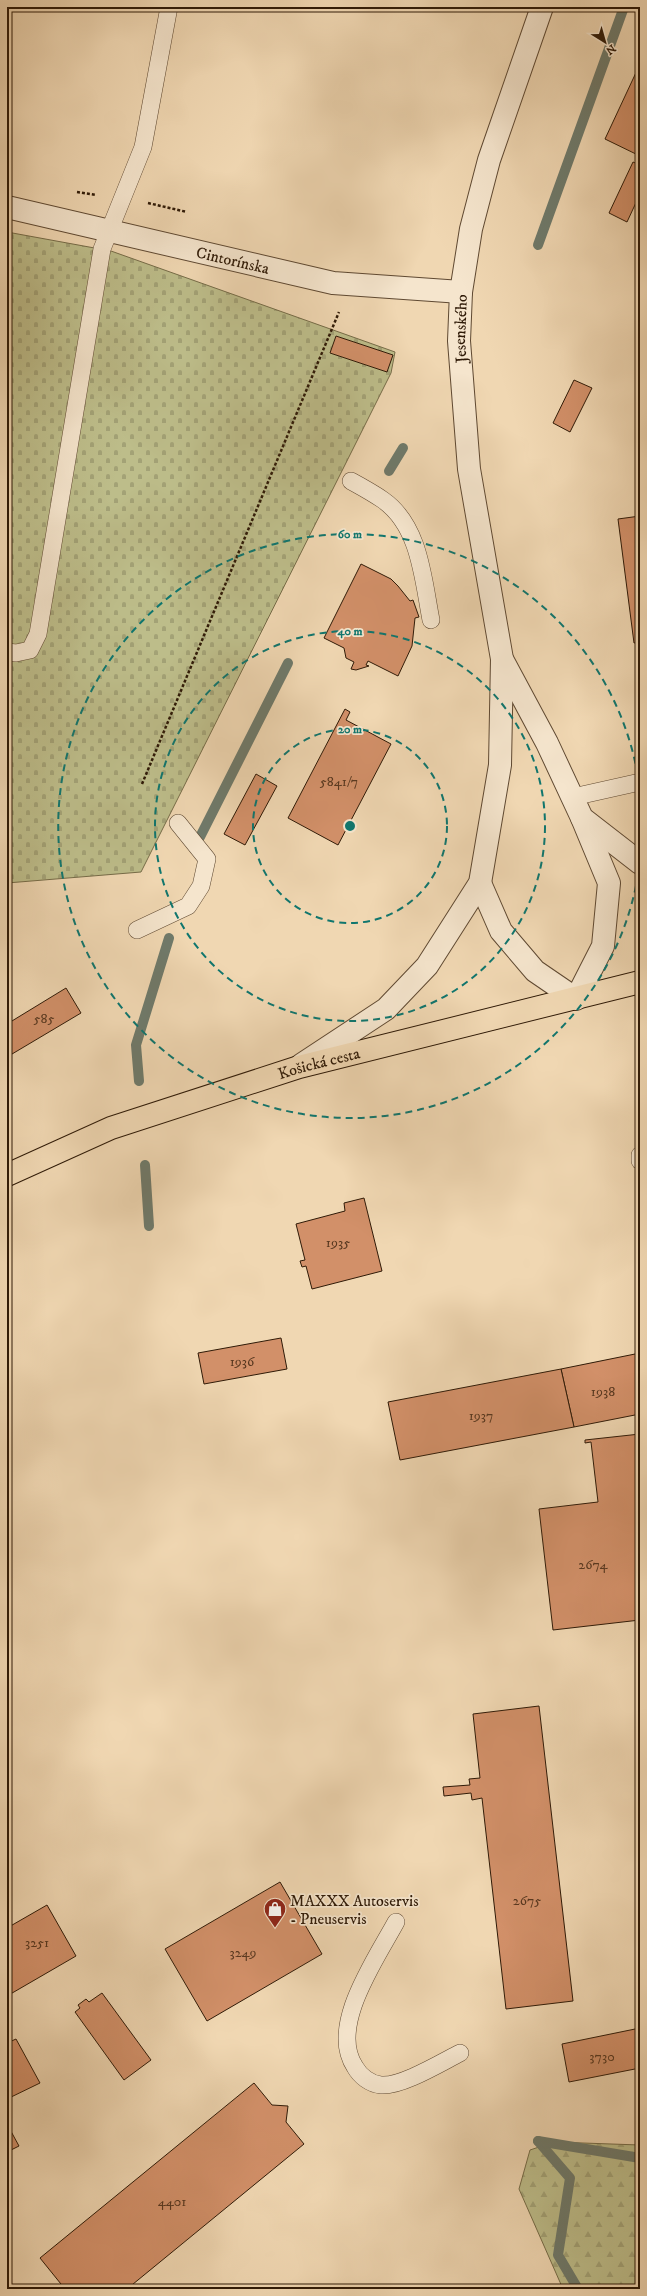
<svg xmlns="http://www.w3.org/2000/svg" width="647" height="2296" font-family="'IM FELL DW Pica',serif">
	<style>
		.forest { fill: url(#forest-firs); stroke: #766c48 }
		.cemetery { fill: url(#cemetery-stones); stroke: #766c48 }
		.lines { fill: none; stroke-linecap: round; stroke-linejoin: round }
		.stream { stroke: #6f7a6b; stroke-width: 10 }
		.building { fill: #d29069; stroke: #2f1a07 }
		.service-casing { stroke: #5f4932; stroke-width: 18 }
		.minor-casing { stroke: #5f4932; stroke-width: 24 }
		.tertiary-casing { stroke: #5f4932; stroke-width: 24 }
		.primary-casing { stroke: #2f1a07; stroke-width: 24 }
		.path { stroke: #2f1a07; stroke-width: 2.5; stroke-dasharray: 3 2; stroke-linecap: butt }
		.service { stroke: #f5e5cd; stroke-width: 17 }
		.minor { stroke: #f5e5cd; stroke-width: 22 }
		.tertiary { stroke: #f5e5cd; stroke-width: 22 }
		.primary { stroke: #f0d7b2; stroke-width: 22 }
		.ring { fill: none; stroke: #0f766e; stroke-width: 2; stroke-dasharray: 7 5 }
		.labels { text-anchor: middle; stroke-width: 3.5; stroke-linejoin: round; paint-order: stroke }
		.number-label { font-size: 14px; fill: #583820 }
		.street-label { font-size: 16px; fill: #2f1a07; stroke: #f5e5cd }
		.poi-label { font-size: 16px; fill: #2f1a07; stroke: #f5e5cd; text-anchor: start }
		.centre { fill: #0f766e; stroke: #f5e5cd; stroke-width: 2 }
		.ring-label { font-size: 12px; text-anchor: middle; font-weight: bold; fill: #0f766e; stroke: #f5e5cd; stroke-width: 3.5; stroke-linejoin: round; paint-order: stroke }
	</style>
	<defs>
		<pattern id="forest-firs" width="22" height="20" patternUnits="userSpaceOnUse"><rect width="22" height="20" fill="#bdbd8a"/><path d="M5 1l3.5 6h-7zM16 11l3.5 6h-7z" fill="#a3a276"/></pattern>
		<pattern id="cemetery-stones" width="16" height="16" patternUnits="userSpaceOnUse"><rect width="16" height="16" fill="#bdbd8a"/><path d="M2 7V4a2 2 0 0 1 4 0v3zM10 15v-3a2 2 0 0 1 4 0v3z" fill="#a3a276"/></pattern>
	</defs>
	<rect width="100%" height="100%" fill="#f0d7b2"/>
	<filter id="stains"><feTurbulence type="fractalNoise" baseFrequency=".005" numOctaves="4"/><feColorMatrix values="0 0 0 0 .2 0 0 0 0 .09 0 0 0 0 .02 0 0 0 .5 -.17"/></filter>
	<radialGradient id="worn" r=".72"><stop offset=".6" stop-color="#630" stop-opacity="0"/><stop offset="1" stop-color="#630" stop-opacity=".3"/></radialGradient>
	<path class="forest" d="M554 2142 640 2145V2289H563L519 2189 530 2150Z"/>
	<path class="cemetery" d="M7 232 111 251 395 352 391 373 141 872 7 883Z"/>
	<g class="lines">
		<g class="stream">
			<path d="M538 245 624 7"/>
			<path d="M389 471 403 448"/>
			<path d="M200 837 288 663"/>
			<path d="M139 1081 136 1045 169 938"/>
			<path d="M145 1165 149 1226"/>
			<path d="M538 2141 570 2178 558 2255 578 2289"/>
			<path d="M538 2141 640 2158"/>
		</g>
	</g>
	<g class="building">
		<path d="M640 64V156L605 139Z"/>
		<path d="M633 162 640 165V194L627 222 609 213Z"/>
		<path d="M336 336 393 355 387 372 330 353Z"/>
		<path d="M574 380 592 388 570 432 553 423Z"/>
		<path d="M640 516V642L634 643 618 519Z"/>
		<path d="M361 564 391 579 398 586 410 601 413 600 419 617 415 618 412 646 398 676 368 661 366 665 369 666 356 670 351 669 354 662 346 658 344 648 324 638Z"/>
		<path d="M345 709 350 712 346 720 391 744 338 845 288 818Z"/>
		<path d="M256 774 277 786 245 845 224 834Z"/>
		<path d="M66 988 81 1013 7 1057V1024Z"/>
		<path d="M364 1198 382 1271 312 1289 306 1266 302 1267 300 1261 305 1260 296 1224 345 1211 344 1203Z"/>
		<path d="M281 1338 287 1369 204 1384 198 1353Z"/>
		<path d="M640 1353V1414L574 1427 561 1369Z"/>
		<path d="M561 1369 574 1427 400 1460 388 1402Z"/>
		<path d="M640 1434V1620L553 1630 539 1509 598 1502 591 1442 585 1443V1440Z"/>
		<path d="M539 1706 573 2001 506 2009 482 1798 472 1800 471 1793 444 1796 443 1787 470 1785 469 1779 480 1778 473 1714Z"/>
		<path d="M280 1882 322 1954 207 2021 165 1949Z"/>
		<path d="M47 1905 76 1956 7 1996V1928Z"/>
		<path d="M102 1993 151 2060 124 2080 75 2012 80 2008 78 2005 86 1999 89 2002Z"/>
		<path d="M640 2028V2068L569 2082 562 2044Z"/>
		<path d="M16 2039 40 2083 7 2099V2043Z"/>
		<path d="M254 2083 272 2105 288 2106 286 2122 304 2144 127 2289H65L40 2258Z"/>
		<path d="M7 2124 19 2146 7 2152Z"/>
	</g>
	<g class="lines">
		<g class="service-casing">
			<g id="service">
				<path d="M351 481C362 487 373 493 383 500 420 526 423 579 431 620"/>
				<path d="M7 652 16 653 30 650 38 634 102 249 143 147 169 7"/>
				<path d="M573 797 640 782"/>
				<path d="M137 930 188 906 201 886 207 859 178 823"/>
				<path d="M640 1155V1161"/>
				<path d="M396 1922C376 1959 328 2027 355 2067 360 2076 370 2084 381 2085 401 2087 442 2062 460 2053"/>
			</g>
		</g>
		<g class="minor-casing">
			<g id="minor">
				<path id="s1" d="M7 207 333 283 461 292"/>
			</g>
		</g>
		<g class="tertiary-casing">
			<g id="tertiary">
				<path d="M503 661 547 743 582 818 640 863"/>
				<path d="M480 883 501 931 535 971 576 999 603 946 609 883 582 818"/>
				<path id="s2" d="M301 1065 386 1009 427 966 480 883 500 765 502 659 469 469 459 341 461 292 471 229 489 160 542 7"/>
			</g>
		</g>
		<g class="primary-casing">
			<g id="primary">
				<path id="s3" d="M7 1175 111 1128 299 1067 640 982"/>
			</g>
		</g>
		<g class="path">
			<path d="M77 192 96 195"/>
			<path d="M148 203 187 212"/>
			<path d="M142 784 339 312"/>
		</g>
		<use href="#service" class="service"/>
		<use href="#minor" class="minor"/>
		<use href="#tertiary" class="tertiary"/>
		<use href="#primary" class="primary"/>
	</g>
	<g class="ring">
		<circle cx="350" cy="826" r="97"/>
		<circle cx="350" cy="826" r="195"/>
		<path d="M640 862A292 292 0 1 1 640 790"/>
	</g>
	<defs>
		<g id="shop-pin" transform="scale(1.15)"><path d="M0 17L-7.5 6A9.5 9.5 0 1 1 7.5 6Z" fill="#8f2418" stroke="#f5e5cd"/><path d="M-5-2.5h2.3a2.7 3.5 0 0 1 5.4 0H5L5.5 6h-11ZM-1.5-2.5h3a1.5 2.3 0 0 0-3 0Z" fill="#fff"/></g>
	</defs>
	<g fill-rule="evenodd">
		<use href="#shop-pin" x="275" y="1909"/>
	</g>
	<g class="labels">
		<g class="number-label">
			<text x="339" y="786">5841/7</text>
			<text x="44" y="1023">585</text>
			<text x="338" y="1247">1935</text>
			<text x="242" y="1366">1936</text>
			<text x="603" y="1396">1938</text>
			<text x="481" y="1420">1937</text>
			<text x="593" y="1569">2674</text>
			<text x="527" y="1905">2675</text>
			<text x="37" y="1947">3251</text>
			<text x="243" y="1957">3249</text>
			<text x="602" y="2061">3730</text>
			<text x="172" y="2206">4401</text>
		</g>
		<g class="street-label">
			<text dy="6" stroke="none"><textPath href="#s1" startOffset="232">Cintorínska</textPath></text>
			<text dy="6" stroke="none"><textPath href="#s2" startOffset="819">Jesenského</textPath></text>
			<text dy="6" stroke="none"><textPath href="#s3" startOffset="332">Košická cesta</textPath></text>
		</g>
		<g class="poi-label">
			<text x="290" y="1906">MAXXX Autoservis<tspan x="290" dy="18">- Pneuservis</tspan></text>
		</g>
	</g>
	<circle cx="350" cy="826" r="6" class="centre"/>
	<g class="ring-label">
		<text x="350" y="538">60 m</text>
		<text x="350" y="635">40 m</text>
		<text x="350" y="733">20 m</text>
	</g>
	<rect width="647" height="2296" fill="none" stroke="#f0d7b2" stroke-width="24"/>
	<rect x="8" y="8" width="631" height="2280" fill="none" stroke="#2f1a07" stroke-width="2"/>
	<rect x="12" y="12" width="623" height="2272" fill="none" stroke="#2f1a07"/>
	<g transform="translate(605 42) rotate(143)" stroke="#f5e5cd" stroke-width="3" paint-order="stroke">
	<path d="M0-3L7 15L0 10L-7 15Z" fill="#2f1a07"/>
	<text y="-6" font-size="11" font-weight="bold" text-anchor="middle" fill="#2f1a07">N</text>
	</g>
	<rect width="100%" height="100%" filter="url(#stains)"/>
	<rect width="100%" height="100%" fill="url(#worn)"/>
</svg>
